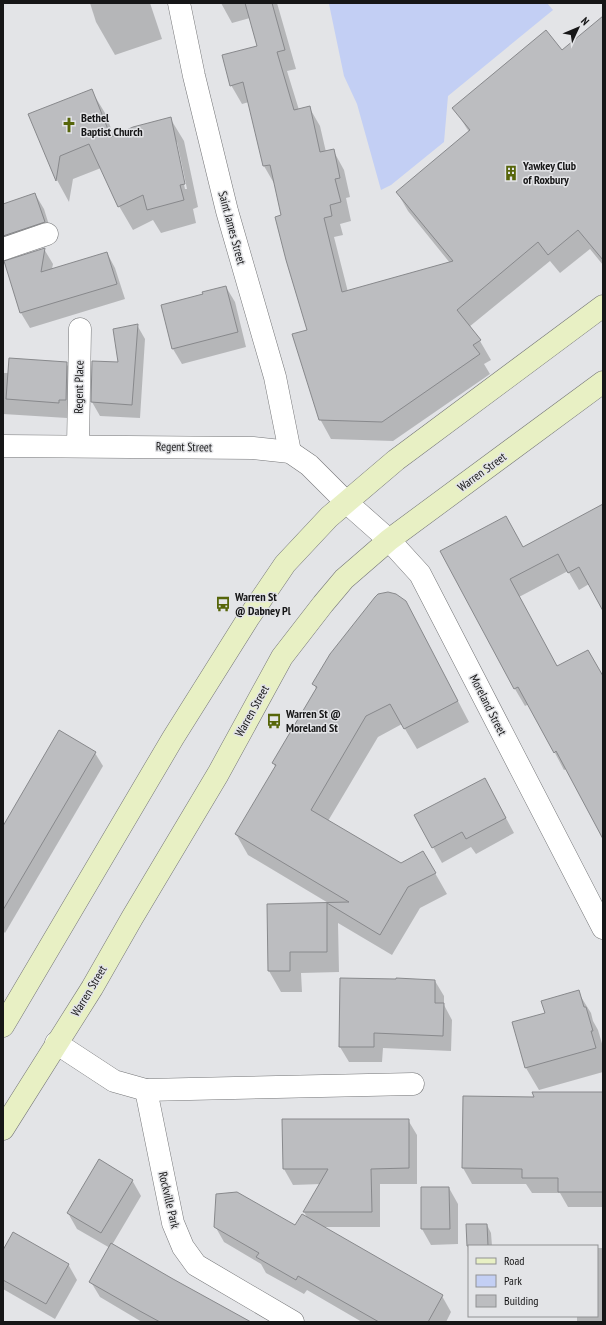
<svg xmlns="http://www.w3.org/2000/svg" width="606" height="1325" font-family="'PT Sans Narrow',sans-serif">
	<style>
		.green { fill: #c3cff4 }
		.shadow { fill: #0003; fill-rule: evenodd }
		.building { fill: #bcbdc0; stroke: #88898c }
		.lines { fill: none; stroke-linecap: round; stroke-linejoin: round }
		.minor-casing { stroke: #757678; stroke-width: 23 }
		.secondary-casing { stroke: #757678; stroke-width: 23 }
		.minor { stroke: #fff; stroke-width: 22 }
		.secondary { stroke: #e8f0c4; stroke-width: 22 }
		.labels { text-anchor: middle; stroke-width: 3; stroke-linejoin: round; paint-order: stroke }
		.poi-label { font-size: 12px; font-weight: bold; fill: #161617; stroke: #e3e4e7; text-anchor: start }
		.street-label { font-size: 12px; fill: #161617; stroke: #e3e4e7 }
	</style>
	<rect width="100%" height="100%" fill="#e3e4e7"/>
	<path class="green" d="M330 3H547L553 10 448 96 444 142 391 185 381 190 357 104 344 76 329 4Z"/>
	<g class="shadow">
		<path d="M90 3H150L162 39 115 55 96 22Z"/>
		<path d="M221 3H277L296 69 287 71 299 110 309 107 320 126 326 152 333 150 344 170 350 197 346 198 351 221 340 224 343 235 334 237 348 292 450 263 408 211 397 192 469 132 454 108 562 51 603 18V265L590 249 560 273 550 261 469 327 480 341 491 360 484 364 490 374 393 441 331 439 320 419 309 330 275 185 264 166 249 102 242 104 231 85 258 47 250 18 232 23Z"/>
		<path d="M91 90 105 113 114 136 170 118 184 141 198 207 193 209 196 223 161 233 153 220 133 230 119 206 101 168 73 179 69 202 57 180 30 115ZM175 142H177L187 189H185Z"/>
		<path d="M35 194 44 209 53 238 3 256V205Z"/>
		<path d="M44 249 53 264 52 269 107 253 115 268 125 299 30 328 21 313Z"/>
		<path d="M226 287 235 302 246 347 182 364 173 349 204 295Z"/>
		<path d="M137 325 145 339 140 418 100 416 92 402 119 363Z"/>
		<path d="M66 363 75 378V415H67V418L3 414V373H9Z"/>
		<path d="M603 505V609L589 584 579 590 568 571 519 597 557 667 603 678V838L566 769 564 770 529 704 525 706 515 689 441 551 523 548Z"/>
		<path d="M417 623 469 722 417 749 402 724 378 737 328 821 401 864 435 873 447 894 420 908 392 955 338 923 339 972 301 973 302 992H281L269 971 268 905 330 904 248 855 236 834 276 768 273 763 316 689 314 684Z"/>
		<path d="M59 732 95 753 103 766 5 933 3 931V828Z"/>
		<path d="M493 794 514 833 476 854 471 847 442 863 433 847Z"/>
		<path d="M435 981 444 996V1005L452 1020 451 1051 383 1048 382 1062H349L340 1047Z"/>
		<path d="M578 992 591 1013 593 1021 598 1030 603 1047V1072L539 1090 526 1068 513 1023 546 1014Z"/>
		<path d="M603 1093V1207H568L560 1193H532L526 1184H472L463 1168 464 1097 535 1098Z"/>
		<path d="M283 1120H408L417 1135V1184H380V1227H323L442 1296 451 1312 446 1322H362L307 1290 304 1294 266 1273 261 1264 224 1242 215 1226 296 1227 308 1219 304 1212 321 1184 293 1185 284 1169Z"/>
		<path d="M132 1180 141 1196 112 1245 243 1322H142L100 1297 91 1282 110 1248 77 1229 68 1213Z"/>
		<path d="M422 1188H449L458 1204V1244L431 1245 422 1229Z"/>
		<path d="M467 1225H487L491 1233 492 1246H469V1257L468 1255Z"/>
		<path d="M597 1248H603V1322H577V1317H560L559 1316H597Z"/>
		<path d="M3 1252 68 1264 77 1280 55 1319 3 1289Z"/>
	</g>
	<g class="building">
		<path d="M245 3H272L285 50 277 52 294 110 310 106 320 152 334 149 340 178 335 179 341 202 330 205 332 216 324 218 342 292 453 261 396 192 470 130 452 108 546 30 562 50 603 16V260L578 230 548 255 538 242 457 310 481 340 473 345 480 354 382 422 319 420 292 334 307 330 286 260 275 217 281 215 270 165 263 166 243 82 230 86 222 55 257 46Z"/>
		<path d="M92 89 111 137 133 127 171 117 185 184 180 185 184 200 147 210 143 195 118 207 89 144 60 156 56 181 28 114Z"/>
		<path d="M35 193 45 222 3 236V204Z"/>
		<path d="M45 248 41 272 107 252 117 284 20 313 4 261Z"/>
		<path d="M226 286 238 332 172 349 161 305 203 294 202 292Z"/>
		<path d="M138 324 132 405 91 402 92 361 118 362 113 329Z"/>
		<path d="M9 358 67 362 66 400H59V403L6 399Z"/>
		<path d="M603 504V611L579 567 568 573 558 554 510 579 557 666 588 650 603 676V839L556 751 554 753 518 687 514 689 440 551 506 516 523 547Z"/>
		<path d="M388 592 396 594 406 601 458 701 404 729 390 704 366 716 311 810 401 863 423 851 436 873 408 887 380 935 327 903V952H290V971H268L267 904 349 902 235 834 276 765 272 763 317 687 312 684 330 654 375 597 378 594Z"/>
		<path d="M59 730 96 752 3 910V826Z"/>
		<path d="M485 778 506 818 466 839 462 832 432 848 414 815Z"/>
		<path d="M340 978 396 979V978L435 980V1003H444L443 1036 374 1033V1047H339Z"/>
		<path d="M579 990 584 1007H586L593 1031H591L596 1048 525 1068 512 1022 545 1013 541 1001Z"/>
		<path d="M532 1092H603V1192H558V1178H522V1169L462 1168 463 1096 534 1097Z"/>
		<path d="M282 1119H409V1168L371 1169 372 1212H303L328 1169H283Z"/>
		<path d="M99 1159 133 1180 101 1233 67 1213Z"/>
		<path d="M421 1187H449L450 1229H421Z"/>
		<path d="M237 1192 295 1225 302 1214 443 1295 428 1322H379L298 1276 296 1280 256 1257 259 1253 214 1227 216 1194Z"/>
		<path d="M466 1224H487L488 1246H467Z"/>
		<path d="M13 1232 69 1264 46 1304 3 1280V1250Z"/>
		<path d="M111 1243 173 1279 251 1322H160L138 1310 89 1282Z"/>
	</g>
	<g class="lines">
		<g class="minor-casing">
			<g id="minor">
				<path d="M179 3 194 76 227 211 275 377 290 452"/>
				<path d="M3 249 47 234"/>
				<path d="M3 446 253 448 290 452 309 465 346 502 389 540 420 574 603 928"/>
				<path d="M78 446 80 329"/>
				<path d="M56 1043 114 1081 146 1090 413 1084"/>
				<path d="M146 1090 173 1223 183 1247 196 1265 293 1322"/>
			</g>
		</g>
		<g class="secondary-casing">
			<g id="secondary">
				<path d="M3 1026 173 738 249 617 285 564 329 517 396 460 603 306"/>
				<path d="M3 1129 92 988 132 918 218 774 282 657 323 604 344 579 389 540 603 382"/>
			</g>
		</g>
		<use href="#minor" class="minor"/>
		<use href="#secondary" class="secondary"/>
	</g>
	<defs>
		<g id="church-bare" transform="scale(1.2)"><path d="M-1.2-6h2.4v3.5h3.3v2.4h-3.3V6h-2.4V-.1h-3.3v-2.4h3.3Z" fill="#56650a" stroke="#e3e4e7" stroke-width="2.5" paint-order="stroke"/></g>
		<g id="building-bare" transform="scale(1.2)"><path d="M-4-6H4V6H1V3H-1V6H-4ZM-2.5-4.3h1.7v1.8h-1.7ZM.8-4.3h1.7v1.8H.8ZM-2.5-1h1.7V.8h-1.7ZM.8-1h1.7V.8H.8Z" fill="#56650a" stroke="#e3e4e7" stroke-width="2.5" paint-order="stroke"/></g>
		<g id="bus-bare" transform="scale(1.2)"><path d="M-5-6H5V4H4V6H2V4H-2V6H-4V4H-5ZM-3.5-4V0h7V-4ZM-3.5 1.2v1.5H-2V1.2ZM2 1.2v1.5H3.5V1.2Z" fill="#56650a" stroke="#e3e4e7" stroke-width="2.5" paint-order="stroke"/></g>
	</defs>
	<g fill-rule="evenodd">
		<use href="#church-bare" x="69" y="125"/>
		<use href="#building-bare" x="511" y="173"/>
		<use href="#bus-bare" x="223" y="604"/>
		<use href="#bus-bare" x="274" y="721"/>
	</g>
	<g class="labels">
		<g class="poi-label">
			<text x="81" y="122">Bethel<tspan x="81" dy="14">Baptist Church</tspan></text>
			<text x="523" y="170">Yawkey Club<tspan x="523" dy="14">of Roxbury</tspan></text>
			<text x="235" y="601">Warren St<tspan x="235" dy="14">@ Dabney Pl</tspan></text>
			<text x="286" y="718">Warren St @<tspan x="286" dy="14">Moreland St</tspan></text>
		</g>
		<g class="street-label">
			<text transform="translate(232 228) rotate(75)" y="4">Saint James Street</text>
			<text transform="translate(79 387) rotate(-89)" y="4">Regent Place</text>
			<text transform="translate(184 447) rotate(1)" y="4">Regent Street</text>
			<text transform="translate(482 472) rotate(-36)" y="4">Warren Street</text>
			<text transform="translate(488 705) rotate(63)" y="4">Moreland Street</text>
			<text transform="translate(252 711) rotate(-61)" y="4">Warren Street</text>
			<text transform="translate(89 991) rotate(-59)" y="4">Warren Street</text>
			<text transform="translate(169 1200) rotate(77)" y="4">Rockville Park</text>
		</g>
	</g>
	<rect width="606" height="1325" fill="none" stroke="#161617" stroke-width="8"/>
	<rect x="468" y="1245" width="130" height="72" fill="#e3e4e7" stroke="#919294"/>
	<rect x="476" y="1258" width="20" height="6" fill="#e8f0c4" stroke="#919294"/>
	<text x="504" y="1265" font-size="12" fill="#161617">Road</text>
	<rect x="476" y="1275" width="20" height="12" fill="#c3cff4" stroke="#919294"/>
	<text x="504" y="1285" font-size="12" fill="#161617">Park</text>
	<rect x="476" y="1295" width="20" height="12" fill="#bcbdc0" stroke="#919294"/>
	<text x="504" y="1305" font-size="12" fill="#161617">Building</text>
	<g transform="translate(578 28) rotate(46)" stroke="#e3e4e7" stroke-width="3" paint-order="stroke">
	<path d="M0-3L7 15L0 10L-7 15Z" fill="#161617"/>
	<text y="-6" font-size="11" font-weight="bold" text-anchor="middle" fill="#161617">N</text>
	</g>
</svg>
